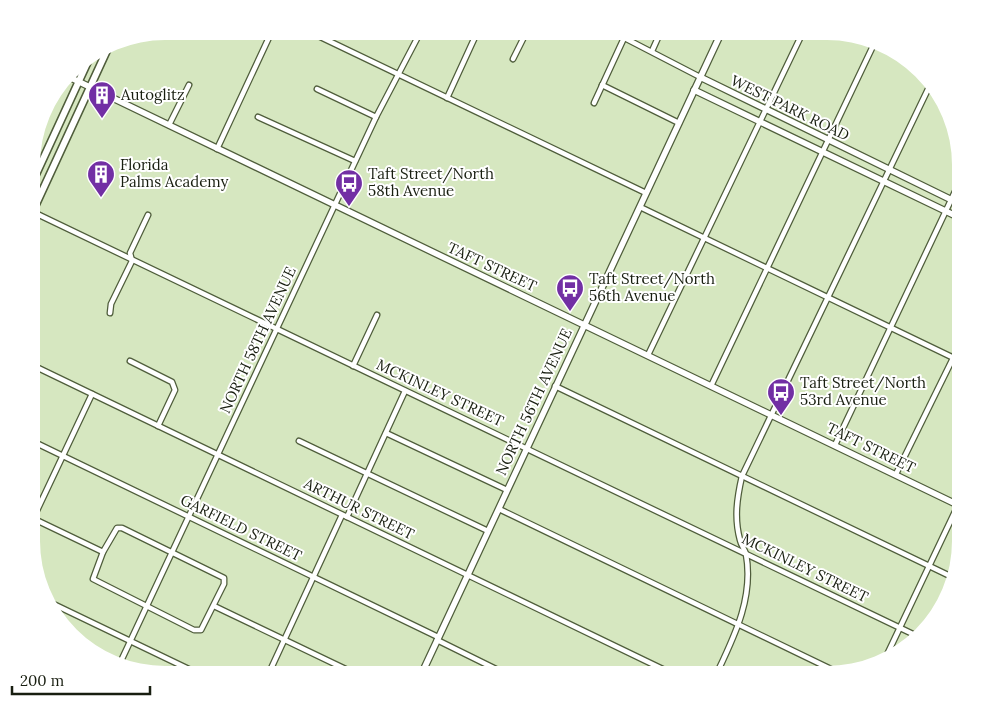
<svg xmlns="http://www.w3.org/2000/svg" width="992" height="706" font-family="Lora,serif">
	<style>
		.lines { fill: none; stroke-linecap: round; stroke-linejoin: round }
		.street-casing { stroke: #4f5d3b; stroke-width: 7 }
		.secondary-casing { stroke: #4f5d3b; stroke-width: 8 }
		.primary-casing { stroke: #4f5d3b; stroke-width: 9 }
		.street { stroke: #fff; stroke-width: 4.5 }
		.secondary { stroke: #fff; stroke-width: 5.5 }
		.primary { stroke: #fff; stroke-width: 6 }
		.labels { text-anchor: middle; stroke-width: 4; stroke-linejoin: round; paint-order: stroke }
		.poi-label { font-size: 15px; fill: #181e10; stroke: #fff; text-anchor: start }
		.street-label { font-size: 15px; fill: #181e10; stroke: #fff }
	</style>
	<rect width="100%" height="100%" fill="#d6e7c0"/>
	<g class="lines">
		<g class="street-casing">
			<g id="street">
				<path d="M308 31 646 193"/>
				<path d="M611 31 700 77"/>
				<path d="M652 51 661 31"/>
				<path d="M513 59 527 31"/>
				<path d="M602 85 679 123"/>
				<path d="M317 89 376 117"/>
				<path d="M447 98 475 37"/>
				<path d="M594 103 624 38"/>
				<path d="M258 117 355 161"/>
				<path d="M169 125 189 85"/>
				<path d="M217 149 272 31"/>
				<path d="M640 207 960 361"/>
				<path d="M33 212 917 636"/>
				<path d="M110 313 111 304 132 261 130 253 148 215"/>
				<path d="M648 355 803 32"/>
				<path d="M130 361 172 382 175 390 158 426"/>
				<path d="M32 365 675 675"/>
				<path d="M353 366 377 315"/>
				<path d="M555 386 950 576"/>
				<path d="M711 386 873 46"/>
				<path d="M386 433 507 490"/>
				<path d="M32 441 438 637"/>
				<path d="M299 441 488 531"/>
				<path d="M835 445 960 181"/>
				<path d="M896 474 960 344"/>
				<path d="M499 509 837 672"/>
				<path d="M347 517 405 391"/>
				<path d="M32 518 103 552"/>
				<path d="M32 521 92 394"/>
				<path d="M117 528H122L224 578V584L201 630H194L93 579 103 552Z"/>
				<path d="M47 601 199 674"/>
				<path d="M214 606 358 675"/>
				<path d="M437 640 508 675"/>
				<path d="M121 661 376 117 421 31"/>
				<path d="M884 661 960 501"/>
				<path d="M268 675 342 515"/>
				<path d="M716 675C734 637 754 598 746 554 745 550 741 545 740 540 734 518 737 498 742 476L930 85"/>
			</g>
		</g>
		<g class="secondary-casing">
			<g id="secondary">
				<path d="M67 76 960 506"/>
				<path d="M700 77 960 204"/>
				<path d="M694 90 960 218"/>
				<path d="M421 675 722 31"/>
			</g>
		</g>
		<g class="primary-casing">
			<g id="primary">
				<path d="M32 183 90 57"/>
				<path d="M32 213 109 46"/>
			</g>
		</g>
		<use href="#street" class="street"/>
		<use href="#secondary" class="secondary"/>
		<use href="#primary" class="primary"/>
	</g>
	<defs>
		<g id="building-pin" transform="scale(1.4375)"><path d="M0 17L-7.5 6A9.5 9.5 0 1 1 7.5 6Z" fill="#722fa4" stroke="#fff"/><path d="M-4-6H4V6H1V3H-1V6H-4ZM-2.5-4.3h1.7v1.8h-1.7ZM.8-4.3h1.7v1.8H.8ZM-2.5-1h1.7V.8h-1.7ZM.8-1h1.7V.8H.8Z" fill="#fff"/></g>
		<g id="bus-pin" transform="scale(1.4375)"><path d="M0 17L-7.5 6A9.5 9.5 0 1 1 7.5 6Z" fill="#722fa4" stroke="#fff"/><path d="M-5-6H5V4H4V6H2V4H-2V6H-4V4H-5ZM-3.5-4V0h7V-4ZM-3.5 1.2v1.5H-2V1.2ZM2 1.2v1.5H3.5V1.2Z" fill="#fff"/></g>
	</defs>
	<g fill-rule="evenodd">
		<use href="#building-pin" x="102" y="95"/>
		<use href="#building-pin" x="101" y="174"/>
		<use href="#bus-pin" x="349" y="183"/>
		<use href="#bus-pin" x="570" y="288"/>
		<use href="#bus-pin" x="781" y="392"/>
	</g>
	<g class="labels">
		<g class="poi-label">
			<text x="121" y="100">Autoglitz</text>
			<text x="120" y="170">Florida<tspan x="120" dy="17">Palms Academy</tspan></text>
			<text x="368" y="179">Taft Street/North<tspan x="368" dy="17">58th Avenue</tspan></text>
			<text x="589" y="284">Taft Street/North<tspan x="589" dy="17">56th Avenue</tspan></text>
			<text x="800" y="388">Taft Street/North<tspan x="800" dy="17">53rd Avenue</tspan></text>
		</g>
		<g class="street-label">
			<text transform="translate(790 108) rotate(26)" y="5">WEST PARK ROAD</text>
			<text transform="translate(492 267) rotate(25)" y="5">TAFT STREET</text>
			<text transform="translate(258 340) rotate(-65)" y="5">NORTH 58TH AVENUE</text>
			<text transform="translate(440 393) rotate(25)" y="5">MCKINLEY STREET</text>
			<text transform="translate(534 402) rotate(-65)" y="5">NORTH 56TH AVENUE</text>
			<text transform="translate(871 448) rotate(26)" y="5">TAFT STREET</text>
			<text transform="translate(359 509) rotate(26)" y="5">ARTHUR STREET</text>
			<text transform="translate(241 528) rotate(26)" y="5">GARFIELD STREET</text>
			<text transform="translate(805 568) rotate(26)" y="5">MCKINLEY STREET</text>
		</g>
	</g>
	<path d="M0 0H992V706H0ZM165 40H827A125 125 0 0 1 952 165V541A125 125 0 0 1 827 666H165A125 125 0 0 1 40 541V165A125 125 0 0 1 165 40Z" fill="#fff" fill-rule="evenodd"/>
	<path d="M12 686v8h138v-8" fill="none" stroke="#181e10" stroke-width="2.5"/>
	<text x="20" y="686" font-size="15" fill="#181e10" stroke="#ffffff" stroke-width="4" paint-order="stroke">200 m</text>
</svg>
